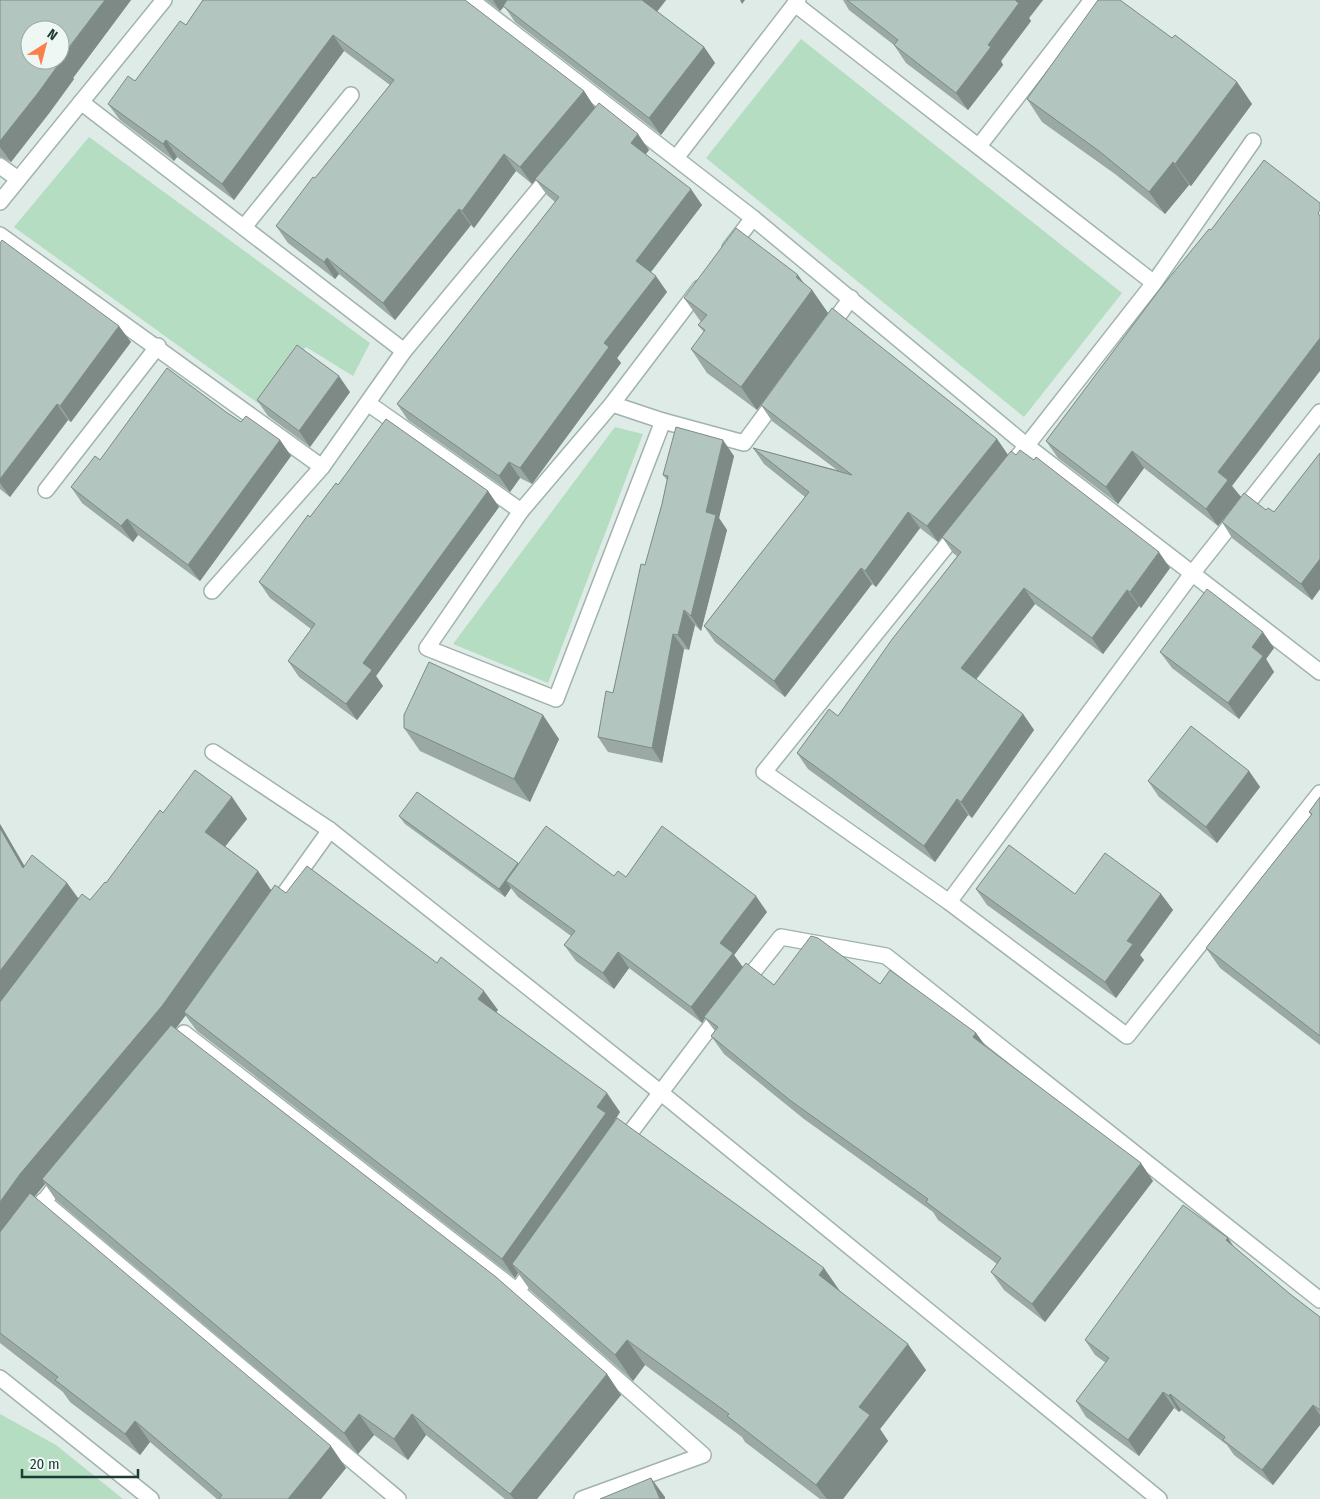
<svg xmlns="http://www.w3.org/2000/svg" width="1320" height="1499" font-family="'Fira Sans Condensed',sans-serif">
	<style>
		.green { fill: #b5ddc2 }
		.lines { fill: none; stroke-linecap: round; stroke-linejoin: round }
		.minor-casing { stroke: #a1b3ad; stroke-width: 18 }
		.minor { stroke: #fff; stroke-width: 15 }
		.wall { fill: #9aa9a4 }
		.shaded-wall { fill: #7d8a86 }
		.building { fill: #b3c5bf; stroke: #7d8a86 }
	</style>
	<rect width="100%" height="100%" fill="#deebe6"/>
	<g class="green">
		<path d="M801 39 1122 293 1024 417 706 158Z"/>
		<path d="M89 137 370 343 353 376 306 347 259 404 14 227Z"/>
		<path d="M615 427 643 434 548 683 453 644Z"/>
		<path d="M0 1414 56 1445 123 1499H0Z"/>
	</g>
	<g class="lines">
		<g class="minor-casing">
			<g id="minor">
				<path d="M471 0 753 218 1027 446 1320 672"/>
				<path d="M795 4 1154 283"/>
				<path d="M81 102 404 351"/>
				<path d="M979 146 1092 0"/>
				<path d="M676 158 798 0"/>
				<path d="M0 166 18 179"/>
				<path d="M0 202 164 0"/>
				<path d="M244 227 351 95"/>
				<path d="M0 235 322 467"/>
				<path d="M730 248 753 218"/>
				<path d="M828 330 851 298"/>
				<path d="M369 404 521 511"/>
				<path d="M612 404 663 421 744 443 778 397"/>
				<path d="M663 421 556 699 427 648 521 511 612 404 700 288"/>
				<path d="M1009 468 1154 283 1253 141"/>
				<path d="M46 490 158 346"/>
				<path d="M960 529 764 772 949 902 1127 1036 1320 793"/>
				<path d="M212 591 322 467 404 351 553 172"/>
				<path d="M213 752 330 830 660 1092 1159 1499"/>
				<path d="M949 902 1191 575 1320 412"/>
				<path d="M274 908 330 830"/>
				<path d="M742 986 781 937 886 956 1320 1300"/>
				<path d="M184 1033 517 1291 703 1455 582 1499"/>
				<path d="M621 1145 723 1010"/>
				<path d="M43 1201 398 1499"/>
				<path d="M30 1219 64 1176"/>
				<path d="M517 1291 535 1266"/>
				<path d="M0 1378 151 1499"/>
			</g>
		</g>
		<use href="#minor" class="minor"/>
	</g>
	<g class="wall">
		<path d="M0 0H131L73 78 74 79 50 112 11 162 1 157H0Z"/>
		<path d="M203 0 584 91 595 108 649 150 645 155 702 205 651 272 667 292 617 358 621 363 532 484 520 478 510 492 408 420 397 404 555 202 547 195 535 179 532 184 516 171 474 228 471 225 395 320 339 274 335 279 288 243 276 226 390 85 344 51 234 200 177 157 174 161 120 120 108 104 135 81 186 25Z"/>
		<path d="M486 0H666L657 12 704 47 715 63 661 135 515 22 504 6 500 11Z"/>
		<path d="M843 0H1043L1029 18 1031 21 1001 61 1003 65 968 110 906 63 894 45 849 10Z"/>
		<path d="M1172 38 1237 82 1252 104 1191 186 1189 185 1165 214 1115 174 1042 122 1027 99Z"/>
		<path d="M0 243 131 342 71 422 68 420 10 497 0 489Z"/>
		<path d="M804 284 812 290 828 313 757 410 707 373 691 349 704 332 698 325 701 322 684 298Z"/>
		<path d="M1160 289 1232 486 1241 497 1218 526 1144 468 1118 504 1058 458 1046 441Z"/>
		<path d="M350 392 310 447 268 416 257 400Z"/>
		<path d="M761 405 997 439 1008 455 1170 568 1141 608 1139 606 1103 654 1035 604 976 680 1023 714 1034 730 972 818 968 815 935 862 808 769 797 753 838 716 957 556 953 553 942 537 938 542 920 528 876 587 872 584 785 697 715 642 704 626 805 497 764 464 753 448 837 470 772 421Z"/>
		<path d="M226 412 241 422 280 440 291 456 200 581 138 535 133 542 82 503 71 487 100 460Z"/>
		<path d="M1320 453V589L1312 600 1232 538 1222 522 1266 510 1274 512Z"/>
		<path d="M734 456 719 518 727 530 701 631 695 625 689 650 684 649 662 763 608 752 598 737 613 693 662 504 667 480 663 475Z"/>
		<path d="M338 485 488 491 499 507 376 676 383 686 357 720 299 677 288 661 311 629 270 598 259 582 310 517Z"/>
		<path d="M1274 648 1266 659 1274 672 1239 719 1172 668 1160 652Z"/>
		<path d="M404 728 559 739 530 802 420 751Z"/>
		<path d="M1249 771 1260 787 1217 843 1159 797 1148 781Z"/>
		<path d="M232 797 247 819 225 846 258 871 271 890 286 893 498 1010 496 1012 620 1112 613 1123 839 1291 926 1370 880 1429 888 1441 843 1499H820L745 1442 742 1437 645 1365 633 1381 530 1290 518 1273 515 1278 197 1031 185 1015 175 1029 607 1374 621 1395 537 1499H505L426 1435 408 1460 374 1435 358 1454 56 1200 45 1184 34 1197 346 1468 321 1499H217L150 1442 140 1455 70 1402 63 1392 0 1343V824L24 866 67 883 79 899 90 900 106 883 163 813Z"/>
		<path d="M1320 797V1045L1220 968 1206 948 1311 815 1309 812Z"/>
		<path d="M399 816 518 863 519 864 626 877 767 912 734 955 743 967 774 985 880 984 976 1033 987 1048 1153 1181 1045 1322 1004 1290 991 1272 997 1264 938 1220 933 1212 804 1119 724 1054 711 1036 715 1031 705 1018 702 1023 629 968 614 989 576 961 564 945 571 936 518 897 511 888 505 897 405 824Z"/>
		<path d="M976 889 1075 894H1161L1173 910 1140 955 1144 960 1116 998 987 905Z"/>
		<path d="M1235 1248 1290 1294 1320 1317V1425L1273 1485 1234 1455 1227 1445 1181 1410 1179 1412 1174 1408 1139 1456 1086 1417 1076 1401 1106 1363 1095 1355 1085 1340Z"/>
	</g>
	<g class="shaded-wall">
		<path d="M105 0H131L73 78 74 79 50 112 11 162 0 147V141Z"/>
		<path d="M493 0H510L500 11Z"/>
		<path d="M642 0H666L653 16Z"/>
		<path d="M740 0H745L742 4Z"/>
		<path d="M1016 0H1043L1029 18 1031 21 1001 61 1003 65 968 110 956 93Z"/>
		<path d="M333 35 344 51 234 200 222 184Z"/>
		<path d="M704 47 715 63 661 135 649 118Z"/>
		<path d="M1237 82 1252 104 1191 186 1175 164Z"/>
		<path d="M584 91 595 108 532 184 520 167Z"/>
		<path d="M638 134 649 150 642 159 631 143Z"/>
		<path d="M166 140 177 157 174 161 163 144Z"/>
		<path d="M504 154 516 171 474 228 462 211Z"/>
		<path d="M1173 162 1189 185 1165 214 1149 192Z"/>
		<path d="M691 189 702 205 647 277 636 261Z"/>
		<path d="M459 209 471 225 395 320 383 303Z"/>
		<path d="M327 258 339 274 335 279 324 262Z"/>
		<path d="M798 275 810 292 812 290 828 313 757 410 741 387Z"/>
		<path d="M656 276 667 292 617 358 621 363 532 484 520 468 604 343Z"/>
		<path d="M119 326 131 342 71 422 60 406Z"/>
		<path d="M1320 338V371L1232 486 1241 497 1218 526 1206 509 1218 472Z"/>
		<path d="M339 376 350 392 310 447 299 431Z"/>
		<path d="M57 404 68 420 10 497 0 483V479Z"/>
		<path d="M997 439 1008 455 938 542 927 526Z"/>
		<path d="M280 440 291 456 200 581 188 565Z"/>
		<path d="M723 440 734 456 719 518 727 530 701 631 691 616 706 512Z"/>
		<path d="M1132 451 1144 468 1118 504 1106 487Z"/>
		<path d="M509 462 520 478 510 492 499 476Z"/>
		<path d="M488 491 499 507 376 676 383 686 357 720 346 704 363 663Z"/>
		<path d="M908 512 920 528 876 587 865 571Z"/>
		<path d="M127 519 138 535 133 542 121 526Z"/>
		<path d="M1159 552 1170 568 1141 608 1130 592Z"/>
		<path d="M1320 559V589L1312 600 1301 584Z"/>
		<path d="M861 568 872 584 785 697 774 681Z"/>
		<path d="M1024 588 1035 604 972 684 961 668Z"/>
		<path d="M1127 590 1139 606 1103 654 1092 638Z"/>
		<path d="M684 610 695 625 689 650 678 635Z"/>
		<path d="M1263 632 1274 648 1266 659 1274 672 1239 719 1228 703 1252 647Z"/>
		<path d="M673 634 684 649 662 763 652 748Z"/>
		<path d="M1023 714 1034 730 972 818 961 802Z"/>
		<path d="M543 715 559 739 530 802 514 779Z"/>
		<path d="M1249 771 1260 787 1217 843 1206 827Z"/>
		<path d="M232 797 247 819 220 853 205 832Z"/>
		<path d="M957 799 968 815 935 862 924 846Z"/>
		<path d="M0 824 38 889 23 868 0 828Z"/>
		<path d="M518 863 523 871 506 881 511 888 505 897 499 889Z"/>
		<path d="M258 871 273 893 184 1012 186 1015 177 1027 46 1183 42 1179 45 1184 36 1195 0 1244V1202L20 1174Z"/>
		<path d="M67 883 82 904 0 1013V971Z"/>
		<path d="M1161 894 1173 910 1140 955 1144 960 1116 998 1105 982 1127 941Z"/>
		<path d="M756 896 767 912 734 955 744 969 704 1017 705 1018 702 1023 691 1007 720 943Z"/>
		<path d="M618 952 629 968 614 989 603 973Z"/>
		<path d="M484 991 498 1010 491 1018 478 999Z"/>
		<path d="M976 1033 989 1051 973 1037Z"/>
		<path d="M607 1093 620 1112 613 1123 619 1132 512 1264 518 1273 515 1278 502 1259 597 1107Z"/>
		<path d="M1141 1163 1153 1181 1045 1322 1032 1304Z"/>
		<path d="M1228 1238 1238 1253 1226 1240Z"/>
		<path d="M824 1268 842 1294 819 1275Z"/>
		<path d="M627 1340 645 1365 633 1381 615 1355Z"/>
		<path d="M908 1344 926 1370 880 1429 888 1441 843 1499H827L816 1485 859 1407Z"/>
		<path d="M607 1374 621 1395 537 1499H514L510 1494Z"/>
		<path d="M1163 1392 1174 1408 1139 1456 1128 1440Z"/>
		<path d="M1170 1394 1181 1410 1179 1412 1169 1396Z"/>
		<path d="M1313 1405 1320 1415V1425L1273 1485 1262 1470Z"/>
		<path d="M359 1414 374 1435 358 1454 344 1433Z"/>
		<path d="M412 1414 426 1435 408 1460 394 1439Z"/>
		<path d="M135 1421 150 1442 140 1455 125 1434Z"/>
		<path d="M331 1446 346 1468 321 1499H288Z"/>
		<path d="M651 1478 665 1497V1499H660Z"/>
	</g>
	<g class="building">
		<path d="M0 0H105L60 59V30H30V60H60L61 61 38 93 0 141Z"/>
		<path d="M203 0H465L584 91 520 167 504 154 462 211 459 209 383 303 327 258 324 262 276 226 313 177 315 178 394 80 333 35 222 184 166 140 163 144 108 104 128 76 135 81 180 21 186 25Z"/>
		<path d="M507 0H642L704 47 649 118 503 6Z"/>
		<path d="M847 0H1016V1L1019 3 988 45 991 47 956 93 894 45 898 40Z"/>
		<path d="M1098 0H1120L1172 38 1175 35 1237 82 1175 164 1173 162 1149 192 1099 151 1027 99Z"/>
		<path d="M599 103 638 134 631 143 691 189 636 261 656 276 604 343 609 347 520 468 509 462 499 476 397 404 559 197 535 179Z"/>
		<path d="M1264 160 1320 203V210L1318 213 1320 216V338L1218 472 1228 480 1206 509 1132 451 1106 487 1046 441 1160 289 1209 229 1211 230Z"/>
		<path d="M736 228 798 275 796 277 812 290 741 387 691 349 705 330 698 325 707 315 684 298Z"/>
		<path d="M2 240 119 326 60 406 57 404 0 479V243Z"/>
		<path d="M832 308 997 439 927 526 908 512 865 571 861 568 774 681 704 626 809 492 753 448 852 475 761 405Z"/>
		<path d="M297 345 339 376 299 431 257 400Z"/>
		<path d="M167 368 226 412 241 422 246 416 280 440 188 565 127 519 121 526 71 487 95 456 100 460Z"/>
		<path d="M386 419 488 491 363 663 372 670 346 704 288 661 315 624 259 582 308 515 310 517 336 483 338 485Z"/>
		<path d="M676 427 723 440 706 512 716 515 691 616 684 610 678 635 673 634 652 748 598 737 606 691 613 693 641 564 645 565 662 504 668 476 663 475Z"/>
		<path d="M1020 450 1034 460 1036 457 1159 552 1130 592 1127 590 1092 638 1024 588 961 668 1023 714 961 802 957 799 924 846 797 753 829 709 838 716 893 638 961 552 942 537 1011 451 1016 455Z"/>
		<path d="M1320 453V559L1301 584 1222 522 1244 493 1266 510 1268 508 1274 512Z"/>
		<path d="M1207 589 1263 632 1252 647 1263 656 1228 703 1160 652Z"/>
		<path d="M429 662 543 715 514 779 404 728V715Z"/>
		<path d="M1191 726 1249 771 1206 827 1148 781Z"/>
		<path d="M195 770 232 797 205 832 258 871 162 1006 20 1174 0 1202V1002L82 894 90 900 105 882 106 883 160 810 163 813Z"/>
		<path d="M417 792 518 863 499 889 399 816Z"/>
		<path d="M1320 797V1036L1206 948 1312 814 1309 812Z"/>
		<path d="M546 826 614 876 618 871 626 877 662 826 756 896 720 943 733 953 691 1007 618 952 603 973 564 945 575 931 506 881Z"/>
		<path d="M0 828 23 868 32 855 67 883 0 971Z"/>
		<path d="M1009 845 1075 894 1105 853 1161 894 1127 941 1133 944 1105 982 976 889Z"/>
		<path d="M307 866 437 963 441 957 484 991 478 999 607 1093 597 1107 606 1113 502 1259 184 1012 275 885 286 893Z"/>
		<path d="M811 936 818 938 880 984 890 970 976 1033 973 1037 1141 1163 1032 1304 991 1272 1001 1258 926 1202 928 1199 791 1101 711 1036 718 1027 704 1017 746 963 774 985Z"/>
		<path d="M171 1025 496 1277 607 1374 510 1494 412 1414 394 1439 359 1414 344 1433 42 1179Z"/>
		<path d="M617 1118 824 1268 819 1275 908 1344 859 1407 870 1415 816 1485 727 1416 729 1414 627 1340 615 1355 512 1264Z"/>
		<path d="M30 1193 331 1446 288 1499H219L222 1495 135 1421 125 1434 55 1380 58 1377 0 1333V1232Z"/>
		<path d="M1183 1205 1228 1238 1226 1240 1290 1294 1320 1317V1410L1313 1405 1262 1470 1223 1440 1225 1437 1170 1394 1169 1396 1163 1392 1128 1440 1076 1401 1109 1358 1085 1340Z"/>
		<path d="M651 1478 660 1499H600Z"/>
	</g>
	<g transform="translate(45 45) rotate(36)"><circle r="24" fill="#eef7f3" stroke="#9baca7"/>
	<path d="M0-4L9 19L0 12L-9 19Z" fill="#f97f4d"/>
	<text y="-8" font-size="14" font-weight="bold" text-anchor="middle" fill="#1f3b35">N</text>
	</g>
	<path d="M22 1469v8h116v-8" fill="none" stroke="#1f3b35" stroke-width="2.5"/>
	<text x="30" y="1469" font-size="15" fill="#1f3b35" stroke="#eef7f3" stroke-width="4" paint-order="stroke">20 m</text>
</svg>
